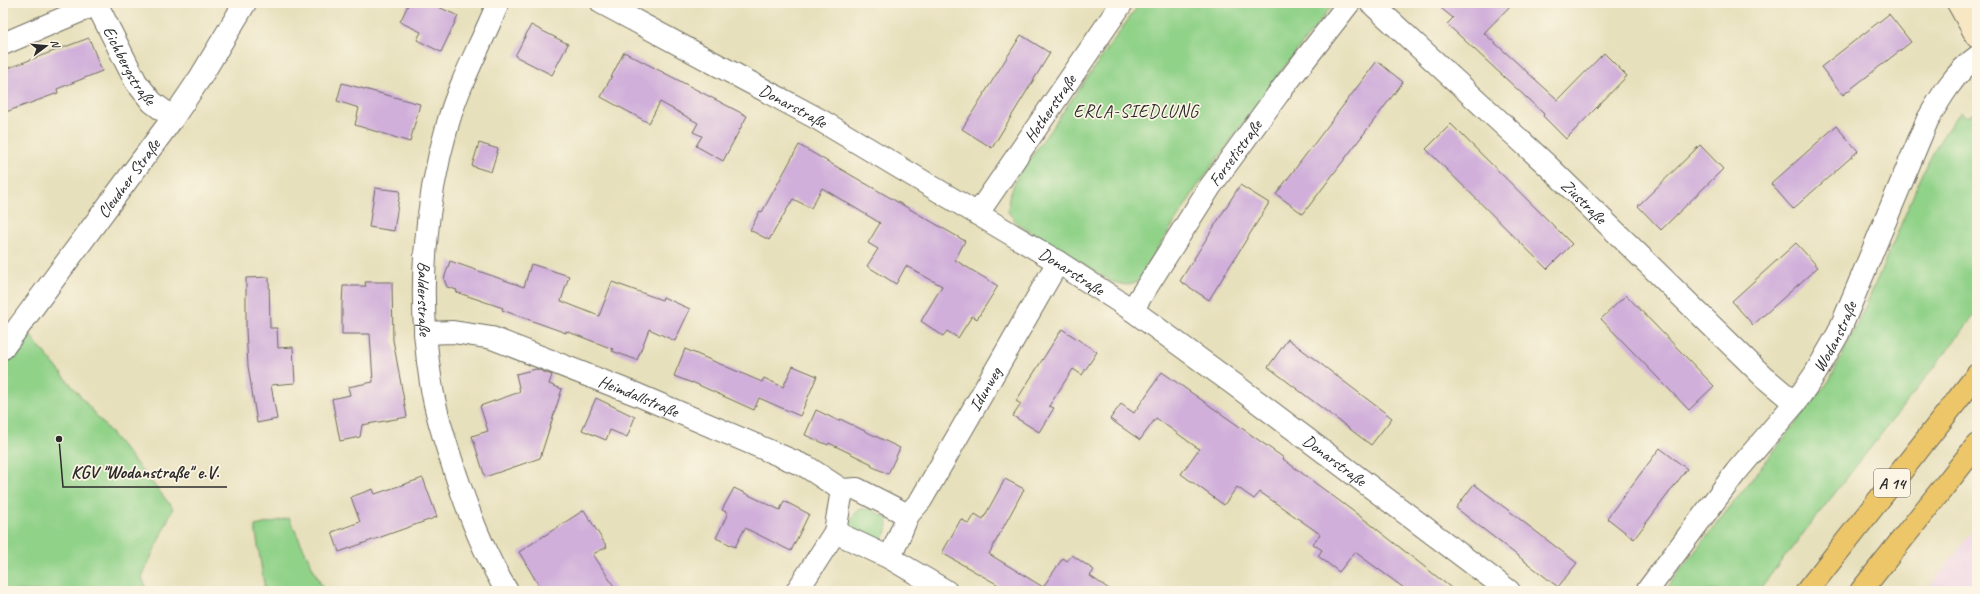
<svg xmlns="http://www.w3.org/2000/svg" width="1980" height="594" font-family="Caveat,sans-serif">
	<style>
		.built { fill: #eed0e8 }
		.green { fill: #91d289; stroke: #5e7e5a }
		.building { fill: #d0afda }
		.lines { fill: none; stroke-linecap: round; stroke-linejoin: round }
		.minor-casing { stroke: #6d6a5e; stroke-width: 24 }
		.tertiary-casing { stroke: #6d6a5e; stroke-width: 24 }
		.secondary-casing { stroke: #6d6a5e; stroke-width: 24 }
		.motorway-casing { stroke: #6d6a5e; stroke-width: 24 }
		.minor { stroke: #fff; stroke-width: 22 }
		.tertiary { stroke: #fff; stroke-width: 22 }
		.secondary { stroke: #f7e8c3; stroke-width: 22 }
		.motorway { stroke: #ecc669; stroke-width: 22 }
		.labels { text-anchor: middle; stroke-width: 3.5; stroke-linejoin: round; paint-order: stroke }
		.shield { fill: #fcf5e5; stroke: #6a6863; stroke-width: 1 }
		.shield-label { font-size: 16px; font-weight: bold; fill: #2b2b2b }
		.street-label { font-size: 17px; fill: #2b2b2b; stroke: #fcf5e5 }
		.neighbourhood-label { font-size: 18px; letter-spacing: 1px; fill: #2b2b2b; stroke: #fcf5e5 }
		.leader { fill: none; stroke: #2b2b2b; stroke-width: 1.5 }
		.callout-dot { fill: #2b2b2b; stroke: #fcf5e5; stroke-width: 1.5 }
		.callout-label { font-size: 18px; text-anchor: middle; font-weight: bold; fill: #2b2b2b; stroke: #fcf5e5; stroke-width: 3.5; stroke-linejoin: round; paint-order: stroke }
	</style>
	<rect width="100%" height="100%" fill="#fcf5e5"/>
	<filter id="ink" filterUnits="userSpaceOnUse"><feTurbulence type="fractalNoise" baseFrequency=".025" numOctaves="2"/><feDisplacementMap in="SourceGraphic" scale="8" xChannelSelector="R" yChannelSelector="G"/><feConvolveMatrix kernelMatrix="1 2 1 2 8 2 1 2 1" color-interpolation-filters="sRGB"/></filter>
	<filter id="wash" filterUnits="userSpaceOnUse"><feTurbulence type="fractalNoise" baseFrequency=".012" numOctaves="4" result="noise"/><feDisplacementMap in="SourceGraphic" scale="16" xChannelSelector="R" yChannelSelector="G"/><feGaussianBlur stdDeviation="0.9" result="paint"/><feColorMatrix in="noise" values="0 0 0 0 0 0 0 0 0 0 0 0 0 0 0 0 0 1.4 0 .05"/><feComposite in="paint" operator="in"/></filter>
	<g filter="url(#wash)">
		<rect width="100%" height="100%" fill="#e7e0bc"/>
		<path class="built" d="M1977 526V591H1926Z"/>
		<g class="green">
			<path d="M1140 3H1334L1271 84 1195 190 1137 282 1126 285 1112 282 1018 224 1008 212 1009 197 1017 177Z"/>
			<path d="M1977 111V312L1758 591H1664L1829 381C1855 332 1877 280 1899 229 1917 188 1931 146 1961 112L1967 117Z"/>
			<path d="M29 334 173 508 142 577 147 591H3V369Z"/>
			<path d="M860 509H870L887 518C889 529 887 534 880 541L856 534 849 525 852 517Z"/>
			<path d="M289 518 324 591H265L255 526Z"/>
		</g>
		<g id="blocks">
			<g class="building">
				<path d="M409 3H430L458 16 441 52 417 40 421 32 400 22Z"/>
				<path d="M1435 3H1513L1484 33 1558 100 1604 53 1627 76 1566 139 1543 116 1544 114 1447 24 1453 18Z"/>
				<path d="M1889 14 1911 42 1843 95 1821 67Z"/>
				<path d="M531 25 568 44 552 75 515 56Z"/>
				<path d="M1021 35 1050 53 992 148 962 129Z"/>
				<path d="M89 38 102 71 57 89 58 93 3 113V70Z"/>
				<path d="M624 52 747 116 723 161 696 146 702 136 693 132 698 123 660 102 649 123 601 97Z"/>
				<path d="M1377 61 1403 82 1303 214 1276 194Z"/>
				<path d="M342 83 420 104 410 142 355 125 359 108 337 101Z"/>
				<path d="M1451 124 1572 244 1547 269 1426 149Z"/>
				<path d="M1836 126 1858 151 1793 209 1771 184Z"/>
				<path d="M479 143 498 149 491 172 472 166Z"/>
				<path d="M799 145 965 241 955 260 998 286 977 319 972 316 958 338 947 331 943 336 921 321 942 286 906 266 896 284 867 266 878 249 868 243 880 223 822 188 811 208 793 199 769 240 750 230 760 211 762 212Z"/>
				<path d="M1700 145 1723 169 1661 230 1638 206Z"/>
				<path d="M1240 185 1269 203 1209 300 1180 281Z"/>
				<path d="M375 188 400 191 394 231 369 227Z"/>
				<path d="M1796 243 1818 267 1753 325 1732 301Z"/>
				<path d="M450 261 524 287 531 264 569 276 561 301 599 316 612 282 662 300 663 297 690 309 675 341 649 329 637 360 612 351 613 349 566 331V333L502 310 503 308 456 292 457 290 447 287 444 279Z"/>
				<path d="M269 277 270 328H277L278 348 293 347 295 383 271 385 277 419 257 423 248 366 246 330V278Z"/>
				<path d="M365 282H392L393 340 407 417 362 425 360 437 340 441 332 399 350 395 348 387 373 382 370 334H342V304L343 286H366Z"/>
				<path d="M1626 295 1714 386 1689 410 1601 319Z"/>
				<path d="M1062 329 1097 352 1082 375 1073 369 1049 406 1054 408 1039 432 1013 416 1021 404 1016 401Z"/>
				<path d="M1288 339 1392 418 1371 445 1268 367Z"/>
				<path d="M685 349 762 382 764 378 783 387 793 366 817 376 800 416 759 398 754 410 692 382V383L674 376Z"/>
				<path d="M536 369 552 375 549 384 562 389 540 458 485 477 472 436 488 431 480 406 520 392 516 374Z"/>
				<path d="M1162 372 1284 458 1283 459 1369 523 1455 591H1408L1355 552 1339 572 1318 556 1322 550 1313 544 1320 534 1260 492 1254 499 1237 487 1224 505 1181 474 1199 449 1156 418 1140 440 1110 419 1121 404 1134 413Z"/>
				<path d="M596 398 635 417 627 437 610 430 606 440 582 430Z"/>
				<path d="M816 410 839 421 840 419 900 448 888 474 871 466 872 464 829 443 828 445 805 435Z"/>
				<path d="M1660 448 1687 469 1634 539 1607 518Z"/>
				<path d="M423 478 437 517 339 552 332 532 360 522 351 497 373 489 375 494Z"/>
				<path d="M1005 479 1024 489 989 554 1043 587 1063 558 1067 561 1072 555 1094 570 1090 576 1112 591H1009L942 553 961 519 969 524 975 514 983 519Z"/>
				<path d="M1474 484 1577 563 1558 587 1456 508Z"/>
				<path d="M734 488 780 510 784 501 809 514 791 551 745 528 735 547 716 538 728 513 722 510Z"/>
				<path d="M584 510 607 547 593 554 617 591H542L519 552Z"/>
			</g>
		</g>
	</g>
	<g filter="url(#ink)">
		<use href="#blocks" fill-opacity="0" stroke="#6d6a5e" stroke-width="1"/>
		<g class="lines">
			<g class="minor-casing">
				<g id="minor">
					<path id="s1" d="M96 3 136 82 152 102 173 118"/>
					<path id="s2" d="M498 3C482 43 460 81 448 123 424 206 417 297 431 383 436 416 447 447 457 478 470 517 485 556 507 591"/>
					<path id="s3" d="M602 3 820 120 1058 262 1132 310 1235 385 1509 591"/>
					<path id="s4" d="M1371 3 1546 164 1764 377 1795 403"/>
					<path d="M3 44 97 4"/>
					<path id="s5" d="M978 213 1122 3"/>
					<path id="s6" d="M1132 310 1210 187 1278 94 1349 3"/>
					<path id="s7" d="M425 333 453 332 492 338 638 395 807 467 842 490 857 489 908 515 890 558 946 591"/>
					<path id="s8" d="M3 348 173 118 200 78 245 3"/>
					<path d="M842 490 835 532 890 558"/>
					<path id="s9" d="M908 515 921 500 1058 262"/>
					<path d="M797 591 835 532"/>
				</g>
			</g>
			<g class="tertiary-casing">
				<g id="tertiary">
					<path id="s10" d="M1647 591 1736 472 1795 403 1815 374 1838 334 1927 121C1940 98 1955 72 1977 57"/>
				</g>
			</g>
			<g class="secondary-casing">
				<path id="secondary" d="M1958 3 1977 37"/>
			</g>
			<g class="motorway-casing">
				<g id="motorway">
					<path d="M1807 591 1977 375"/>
					<path d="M1861 591 1977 445"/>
				</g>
			</g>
			<use href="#minor" class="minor"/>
			<use href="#tertiary" class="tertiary"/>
			<use href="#secondary" class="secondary"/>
			<use href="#motorway" class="motorway"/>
		</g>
	</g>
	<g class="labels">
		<rect class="shield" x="1874" y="469" width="36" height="28" rx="3"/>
		<g class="shield-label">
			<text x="1892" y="489">A 14</text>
		</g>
		<g class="street-label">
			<text dy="6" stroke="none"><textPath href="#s1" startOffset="71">Eichbergstraße</textPath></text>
			<text dy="6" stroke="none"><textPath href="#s3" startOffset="217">Donarstraße</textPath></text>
			<text dy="6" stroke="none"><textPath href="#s5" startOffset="127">Hotherstraße</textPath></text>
			<text dy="6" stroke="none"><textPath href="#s6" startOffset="188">Forsetistraße</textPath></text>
			<text dy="6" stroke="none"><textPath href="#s8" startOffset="211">Cleudner Straße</textPath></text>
			<text dy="6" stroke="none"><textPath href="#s4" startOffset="291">Ziustraße</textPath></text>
			<text dy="6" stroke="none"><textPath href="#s3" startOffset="541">Donarstraße</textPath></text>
			<text dy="6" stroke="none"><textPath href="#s2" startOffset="308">Balderstraße</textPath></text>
			<text dy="6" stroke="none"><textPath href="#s10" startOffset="317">Wodanstraße</textPath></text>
			<text dy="6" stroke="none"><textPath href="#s9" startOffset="148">Idunweg</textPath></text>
			<text dy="6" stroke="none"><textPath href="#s7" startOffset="225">Heimdallstraße</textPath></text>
			<text dy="6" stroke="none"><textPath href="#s3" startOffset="865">Donarstraße</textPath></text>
		</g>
		<g class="neighbourhood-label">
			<text x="1136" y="117">ERLA-SIEDLUNG</text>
		</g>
	</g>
	<path class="leader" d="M59 439L63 487H227"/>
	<circle class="callout-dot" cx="59" cy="439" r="4"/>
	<g class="callout-label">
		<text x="145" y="478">KGV "Wodanstraße" e.V.</text>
	</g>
	<rect width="1980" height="594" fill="none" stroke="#fcf5e5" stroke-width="16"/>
	<g transform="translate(46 46) rotate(74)" stroke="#fcf5e5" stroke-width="3" paint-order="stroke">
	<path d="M0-3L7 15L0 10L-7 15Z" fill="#2b2b2b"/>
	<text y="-6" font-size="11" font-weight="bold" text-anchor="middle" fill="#2b2b2b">N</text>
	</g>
</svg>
